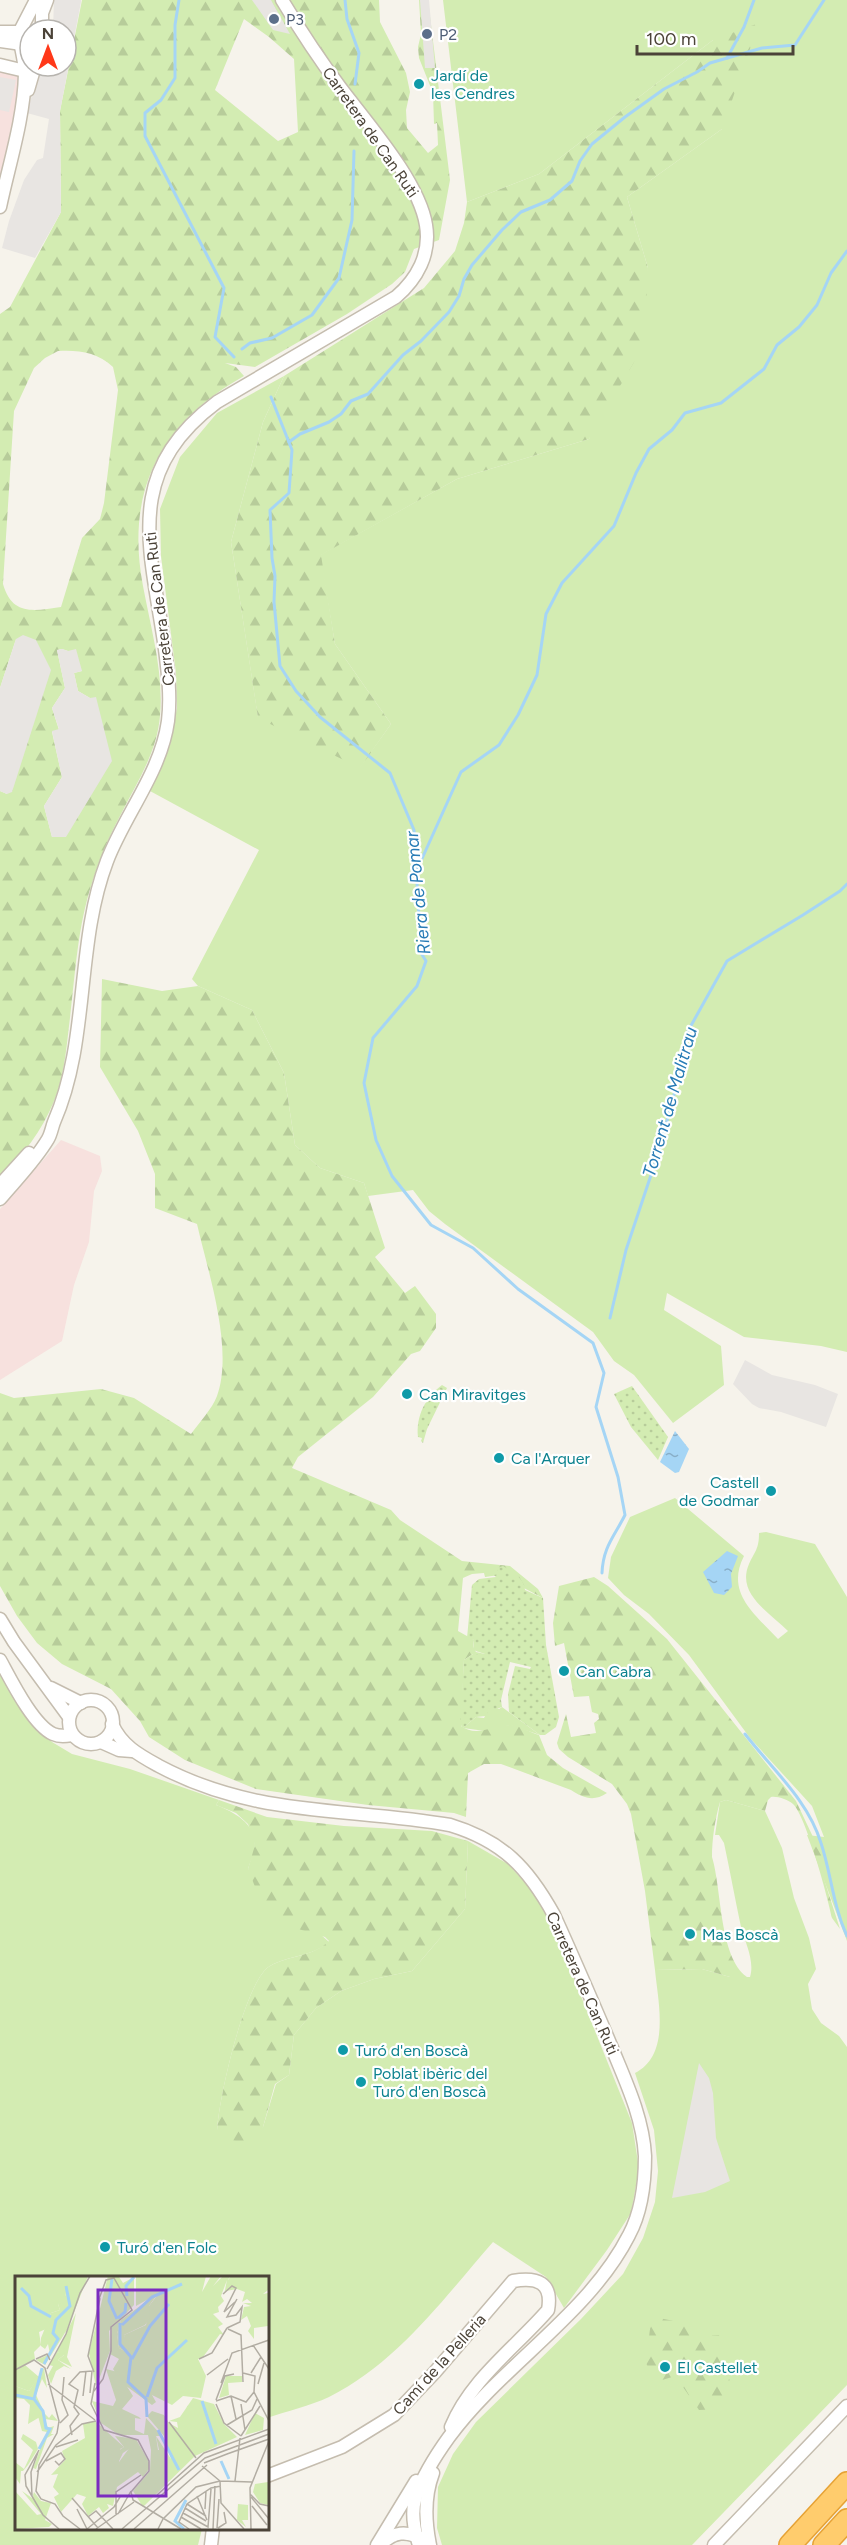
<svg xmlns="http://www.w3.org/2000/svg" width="847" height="2545" font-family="Figtree,sans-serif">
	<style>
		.medical { fill: #f7e1de }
		.grass { fill: #d3ecb2 }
		.forest { fill: url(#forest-firs); fill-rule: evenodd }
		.garden { fill: url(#garden-dots) }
		.parking { fill: #e8e5e2 }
		.water { fill: url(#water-ripples) }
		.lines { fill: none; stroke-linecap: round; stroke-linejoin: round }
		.stream { stroke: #a5d5f5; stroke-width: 3 }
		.street-casing { stroke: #c5bdaf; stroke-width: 15 }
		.highway-casing { stroke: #e6a235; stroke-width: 24 }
		.street { stroke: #fff; stroke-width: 12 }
		.highway { stroke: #ffcc6d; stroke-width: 21 }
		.service-dot { fill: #5c6f8a; stroke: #fff; stroke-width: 2 }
		.culture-dot { fill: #0f9aa8; stroke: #fff; stroke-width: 2 }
		.labels { text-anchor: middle; stroke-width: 4.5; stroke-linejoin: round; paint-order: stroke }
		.service-label { font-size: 16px; fill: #4e5e75; stroke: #fff; text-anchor: start }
		.culture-label { font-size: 16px; fill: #0d838f; stroke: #fff; text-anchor: start }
		.street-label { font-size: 16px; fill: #4b4338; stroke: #fff }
		.water-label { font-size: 18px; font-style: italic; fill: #287cb6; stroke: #fff }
		.inset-river { fill: none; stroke: #a5d5f5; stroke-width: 3 }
		.inset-road { fill: none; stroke: #b2ada3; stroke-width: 1.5 }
		.view { fill: #7b2cbf; fill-opacity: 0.15; stroke: #7b2cbf; stroke-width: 3 }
		.inset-edge { fill: none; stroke: #4b4338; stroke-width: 3 }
	</style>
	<defs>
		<pattern id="forest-firs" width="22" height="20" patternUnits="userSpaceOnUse" patternTransform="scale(1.5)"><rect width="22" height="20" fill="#d3ecb2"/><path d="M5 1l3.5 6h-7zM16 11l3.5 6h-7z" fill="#b7cc9a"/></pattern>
		<pattern id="garden-dots" width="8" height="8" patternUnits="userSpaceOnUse" patternTransform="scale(1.5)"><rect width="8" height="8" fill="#d3ecb2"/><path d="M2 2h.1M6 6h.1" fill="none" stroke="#b7cc9a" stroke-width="1.8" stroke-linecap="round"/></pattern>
		<pattern id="water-ripples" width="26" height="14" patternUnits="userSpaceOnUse" patternTransform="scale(1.5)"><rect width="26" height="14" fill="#a5d5f5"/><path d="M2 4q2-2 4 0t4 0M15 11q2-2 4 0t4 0" fill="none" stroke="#88aec7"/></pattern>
	</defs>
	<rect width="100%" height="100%" fill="#f6f3eb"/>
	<g class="medical">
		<path d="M0 72 20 76 22 83 0 186Z"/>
		<path d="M61 1140 100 1156 102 1171 94 1191 89 1242 74 1285 62 1341 0 1380V1209Z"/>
	</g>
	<g class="grass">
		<path d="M443 0H847V1352L821 1346 744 1337 667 1293 664 1310 721 1346 724 1385 673 1423 634 1375 614 1361 593 1332 445 1224 429 1211 413 1190 368 1196 364 1183 320 1168 295 1145 284 1073 252 1010 198 986 192 979 259 850 150 791 170 745 177 708 176 673 161 556 160 509 180 457 217 413 284 376 263 422 231 542 258 717 360 767 391 724 335 644 320 555 457 479 589 439 648 268 627 197 722 129 713 40 539 174 467 202Z"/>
		<path d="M675 1498 744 1556C725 1593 755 1614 778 1639L788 1631C769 1612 736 1594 749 1564 755 1551 759 1549 759 1533L766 1532 815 1544 847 1597V1941L807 1835 824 1837 812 1806 750 1738 689 1655 649 1614 624 1595 608 1578 611 1557 630 1517Z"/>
		<path d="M0 1674 24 1713 52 1742 72 1754 130 1769 219 1800 216 1805C234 1812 255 1823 255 1845 255 1852 250 1862 248 1869L329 1942C312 1957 289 1955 270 1966 245 1980 217 2104 217 2134L263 2127 276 2084 289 2075 294 2035 316 2008 341 1991 374 1979 412 1971 465 1909 468 1841 508 1864 530 1888 550 1919 632 2123 639 2169 631 2213 607 2250 564 2308 546 2277 493 2242C444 2298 397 2363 329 2397 310 2406 287 2411 267 2418V2278H16V2528L202 2529 198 2545H0Z"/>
		<path d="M490 1706 499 1709 502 1707 540 1735 510 1725 485 1731 463 1728 476 1717 484 1718Z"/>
		<path d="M726 1800 765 1811 782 1848 794 1898 809 1938 816 1969 808 1984 812 2009 821 2023 839 2036 847 2047V2385L692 2545H442L437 2528 438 2487 453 2454 476 2422 581 2319 623 2274 643 2238 655 2202 658 2171 654 2130 635 2073C671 2055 658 2002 655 1970L702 1969 730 1977H750C755 1961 745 1942 741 1927 735 1899 730 1871 724 1843L719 1835H715L720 1802Z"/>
	</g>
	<g class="forest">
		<path d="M82 0H379L380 22 406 73 410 92 406 110 407 128 428 153 438 145 437 123 434 124 433 93 419 58 418 47 421 34 419 0H428L450 180 439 240 414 249 405 272 392 284 347 314 255 367 225 363 236 367 244 376C160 423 125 491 143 586 151 629 164 673 160 716 157 753 136 784 120 816 109 837 99 860 92 883 77 928 75 979 69 1026 66 1051 64 1077 54 1101 42 1131 23 1155 0 1178V791L7 794 16 639 0 688V314L10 307 61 212 60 111ZM244 19 269 37 294 59 298 132 278 141 215 90ZM58 351C79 350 97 352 113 367L118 390 104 503 100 519 82 538 61 607C34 611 12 616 3 584L14 411 34 368 45 358ZM62 649 68 651 82 671 74 673 78 691 90 698 52 837 44 806 62 777 52 732 59 730 52 708 65 688 57 650Z"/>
		<path d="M759 23 722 129 627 197 648 268 644 345 589 439 457 479 321 555 335 644 391 724 360 768 258 718 231 542 263 422 284 376 424 288 455 251 464 223 467 202 539 174 713 40Z"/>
		<path d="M102 979 162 991 198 986 252 1010 284 1073 295 1145 320 1168 364 1183 385 1248 375 1257 405 1293 415 1286 436 1314V1328L420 1351 411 1354 373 1397 298 1457 292 1468 391 1510 400 1520 462 1561 510 1566 538 1589 543 1598 499 1575 485 1577 484 1573 472 1574 463 1578 458 1631 474 1640 473 1647 476 1652 485 1654H473L464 1660 461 1726C477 1738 495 1724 512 1725 521 1726 531 1733 539 1735L547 1755 563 1768 607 1793C594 1802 583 1798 571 1790L501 1764H484L468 1773 466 1817 454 1813 368 1805 256 1789 185 1760 149 1737 140 1721 111 1689 62 1664 37 1643 17 1616 0 1586V1393L14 1398 101 1389 134 1398 191 1434C199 1423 212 1409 217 1396 234 1349 208 1272 197 1224L155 1208V1174L138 1131 100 1067Z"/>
		<path d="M594 1577 608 1586 667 1639 796 1801 822 1856 824 1879 840 1929 832 1918C828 1898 806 1816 793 1804 788 1800 778 1796 771 1797L768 1800 765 1811 726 1800 720 1802C715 1819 712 1839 712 1857 722 1890 719 1957 747 1977H730L702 1969 655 1970 645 1891 631 1814 627 1804 612 1784 568 1757 559 1749 557 1743 566 1714 571 1737 596 1733 594 1723 599 1719 598 1714 592 1712 589 1696 574 1697 564 1643 555 1646 553 1623 559 1586Z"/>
		<path d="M219 1800 267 1817 344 1826 432 1831 468 1841 465 1909 412 1971 374 1979 341 1991 316 2008 294 2035 289 2075 275 2084 263 2127 244 2142 228 2140 217 2134C217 2104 245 1980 270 1966 289 1955 313 1957 329 1941L325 1937 285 1925 261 1902 248 1869 255 1845 248 1824 236 1813 216 1805Z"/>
		<path d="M659 2318 679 2322 707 2336 719 2335 732 2391C725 2404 714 2410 699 2410L683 2387 672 2377 659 2381 653 2379 643 2356C654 2341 644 2323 659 2318Z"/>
	</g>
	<g class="garden">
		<path d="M442 1385 447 1388 427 1429 423 1443 421 1441 422 1438 418 1437C416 1416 425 1398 442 1385Z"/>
		<path d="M632 1386 668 1437 658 1460 631 1427 614 1394Z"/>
		<path d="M503 1566C512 1571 525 1579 525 1590L543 1598 546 1645 559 1717 556 1727 545 1735H540L509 1712 508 1694 515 1666 530 1669 531 1667 510 1662 501 1700 502 1707 494 1710 490 1707 486 1716 476 1717 463 1728 460 1724 464 1660 473 1654H485L473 1650 474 1640 467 1638 472 1585 479 1579 496 1577 494 1575 498 1574 497 1568Z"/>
	</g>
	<g class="parking">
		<path d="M54 0H81V2L60 111 61 212 35 258 2 248 9 221 24 180 37 160 43 158 49 119 27 113 40 66H66V30H53Z"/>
		<path d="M252 0H271L290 34 273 30Z"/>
		<path d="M420 0H429L435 68H425Z"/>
		<path d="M0 77 16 80 9 112 0 110Z"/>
		<path d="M23 635 36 640 51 670 12 792 7 794 0 791V688L16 639Z"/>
		<path d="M62 649 68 651 76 649 82 671 74 673 78 691 90 698 96 697 112 761 66 837H52L44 806 62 777 52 731 59 729 52 708 65 688 57 650Z"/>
		<path d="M745 1360 772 1375 815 1385 838 1394 826 1427 781 1412 759 1408 752 1404 733 1384Z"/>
		<path d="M699 2063 709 2078 713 2093 716 2138 730 2181 705 2192 672 2198Z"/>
	</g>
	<g class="water">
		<path d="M675 1431 689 1449 679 1472 675 1473 660 1462Z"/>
		<path d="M727 1551 738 1556 731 1574 732 1587 724 1595 714 1593 703 1572Z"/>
	</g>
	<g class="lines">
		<g class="stream">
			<path d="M179 0 175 25V78L161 100 145 113V136L224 288 215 337 234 357"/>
			<path d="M345 0 347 19 359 53 355 84"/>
			<path d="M727 58 744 27 754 0"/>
			<path d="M242 349 250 343 272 338 312 315 339 278 352 220 354 151"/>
			<path d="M271 397 292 450 289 493 270 510 272 558 275 576 274 602 280 666 296 691 320 717 390 773 414 830 421 953 426 961 417 986 373 1038 364 1083 376 1140 392 1176 431 1225 473 1248 518 1289 593 1343 604 1373 596 1407 618 1477 625 1515C614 1537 603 1547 602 1573"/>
			<path d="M289 442 300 434 329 422 341 414 351 401 368 394 403 355 421 341 449 312 459 296 464 279 472 265 502 230 521 212 550 200 572 181 580 161 592 144 625 117 664 89 697 72 710 63 762 48 795 45 824 0"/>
			<path d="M416 872 461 772 499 745 518 715 537 675 546 614 562 583 614 526 636 473 649 449 672 430 685 413 721 403 764 369 777 345 799 327 817 305 831 273 847 251"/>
			<path d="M610 1318 626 1250 658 1154 674 1095 688 1031 727 961 803 915 840 891 847 884"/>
			<path d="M745 1734C772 1769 808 1800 821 1843 831 1873 833 1906 847 1936"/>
		</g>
		<g class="street-casing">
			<g id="street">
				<path d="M42 26V13L47 0"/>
				<path d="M0 32H20"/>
				<path d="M0 41 22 44 28 47"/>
				<path d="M0 65 25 71"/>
				<path d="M28 90 35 66"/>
				<path d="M0 207C9 164 24 119 25 74 25 60 20 47 19 33L36 0"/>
				<path d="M0 1185 29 1153"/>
				<path d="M0 1199C16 1180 35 1161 48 1139 51 1134 52 1127 54 1122 90 1040 75 945 107 861 125 814 161 772 168 721 171 697 168 673 165 649 151 549 121 474 217 402L396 297C417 279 431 254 426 225 419 181 367 123 340 87 319 59 300 30 282 0"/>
				<path d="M0 1619 14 1642 69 1717"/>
				<path d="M0 1660C11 1680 33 1725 53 1734 60 1737 66 1736 72 1735"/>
				<path d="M51 1688 81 1703"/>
				<circle cx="91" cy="1722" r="22"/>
				<path d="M112 1724C122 1746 139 1755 159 1766 257 1818 348 1807 450 1825 503 1841 528 1868 554 1915 574 1959 593 2003 612 2048 626 2082 643 2118 645 2156 645 2183 642 2211 629 2235 589 2314 502 2365 449 2437 436 2455 423 2475 416 2496 411 2511 414 2530 419 2545"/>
				<path d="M101 1742 119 1750 132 1751"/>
				<path d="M267 2476 342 2447 394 2415 435 2372 513 2281C537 2277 553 2282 548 2310 515 2348 471 2379 451 2427"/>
				<path d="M381 2544C394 2532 406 2530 422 2539"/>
				<path d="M211 2545 213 2528"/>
				<path d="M377 2545 416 2481"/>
				<path d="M430 2545C425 2521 424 2497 433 2473"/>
				<path d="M714 2545 847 2406"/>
			</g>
		</g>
		<g class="highway-casing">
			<g id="highway">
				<path d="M790 2545 847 2483"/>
				<path d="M824 2545 847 2520"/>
			</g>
		</g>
		<use href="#street" class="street"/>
		<use href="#highway" class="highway"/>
	</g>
	<g class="service-dot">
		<circle cx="274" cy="19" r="6"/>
		<circle cx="427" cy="34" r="6"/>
	</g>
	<g class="culture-dot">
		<circle cx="419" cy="84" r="6"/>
		<circle cx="407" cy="1394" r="6"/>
		<circle cx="499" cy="1458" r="6"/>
		<circle cx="771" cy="1491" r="6"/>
		<circle cx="564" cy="1671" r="6"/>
		<circle cx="690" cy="1934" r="6"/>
		<circle cx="343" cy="2050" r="6"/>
		<circle cx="361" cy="2082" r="6"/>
		<circle cx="105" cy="2247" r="6"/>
		<circle cx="665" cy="2367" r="6"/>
	</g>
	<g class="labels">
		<g class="service-label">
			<text x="286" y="25">P3</text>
			<text x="439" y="40">P2</text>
		</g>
		<g class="culture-label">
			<text x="431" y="81">Jardí de<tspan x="431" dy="18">les Cendres</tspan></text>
			<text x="419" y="1400">Can Miravitges</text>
			<text x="511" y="1464">Ca l'Arquer</text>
			<text x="759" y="1488" text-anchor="end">Castell<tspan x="759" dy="18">de Godmar</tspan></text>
			<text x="576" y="1677">Can Cabra</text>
			<text x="702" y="1940">Mas Boscà</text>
			<text x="355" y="2056">Turó d'en Boscà</text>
			<text x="373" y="2079">Poblat ibèric del<tspan x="373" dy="18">Turó d'en Boscà</tspan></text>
			<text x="117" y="2253">Turó d'en Folc</text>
			<text x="677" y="2373">El Castellet</text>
		</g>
		<g class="street-label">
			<text transform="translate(371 132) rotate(55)" y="6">Carretera de Can Ruti</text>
			<text transform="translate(159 609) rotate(-97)" y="6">Carretera de Can Ruti</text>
			<text transform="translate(583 1983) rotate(66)" y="6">Carretera de Can Ruti</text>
			<text transform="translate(439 2364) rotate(-48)" y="6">Camí de la Pelleria</text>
		</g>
		<g class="water-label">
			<text transform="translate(418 893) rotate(-96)" y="6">Riera de Pomar</text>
			<text transform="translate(670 1102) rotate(-74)" y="6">Torrent de Malitrau</text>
		</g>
	</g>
	<g transform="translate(15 2276)">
		<rect width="254" height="254" fill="#f6f3eb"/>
		<path d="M47 0H73L53 52 30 89 21 84 35 78 33 68 30 73 26 70V62L36 37 45 34 43 28 51 19ZM121 0H191L187 16 196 0H206L198 10 208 0H215L213 4 216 0H253V14L248 18 253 17V50L239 52V63L233 55 236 50 232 40 226 44 229 31 236 30 228 27H237L232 23 227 26 230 16 222 13 211 15 209 19 212 4 206 20 209 25 203 31 204 36 198 38 208 48 203 51 209 59 205 58 188 81 183 83 191 100 186 122 168 120 157 129 137 119 141 126 137 129 107 107 98 93 104 83 95 78 97 51 106 44 102 58 104 72 112 76 109 59 131 49 134 30 144 17 121 30ZM61 37 52 81 57 91 43 84 49 79 42 76ZM10 89 24 101 14 115 0 110V94ZM211 100H227V106L213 107 214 119 204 122ZM178 122 199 128 209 148 222 161 180 180 128 231 118 215 135 195 136 174H144L141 160 156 183 149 160 132 140 137 135 149 139 154 147 163 152 162 146 154 145 165 141ZM240 137 249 142 248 154 230 159ZM30 138 34 142 37 138 43 145 30 143 33 152 39 150 36 158H39L32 162 21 193 18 192 32 156 27 155 23 140ZM80 145 109 171 105 173 104 186 121 163 134 186V193L128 201 123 196 102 211 98 230 92 228 94 232 88 237 84 231 73 240 67 228 71 221 62 218 46 236 39 221 44 218 38 211 43 198 36 199 50 184 47 175 70 162 68 148ZM8 158 21 166 23 173 13 189 8 195H6L5 208 0 201V186L9 193 18 174 6 163ZM0 215 22 239 26 238 7 215 17 222 19 216 26 225 36 227 30 244 37 248 34 251 0 253ZM223 228 233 229V244H227L231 251 222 244Z" fill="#d3ecb2"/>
		<path d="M0 0H47L52 5 50 27 43 28 45 34 36 37 31 53 24 56 26 69 19 76 20 83 1 93ZM93 0 104 1 108 7 119 1V29L94 55 95 75 81 111 74 77ZM144 16 134 30 135 42 130 49 109 59 114 73 112 76 104 72 102 58 106 44ZM42 76 50 78 43 84 56 93 49 90 41 95 36 108 33 99 38 90 34 89ZM29 92 32 112 27 103 21 119 30 138 13 148 15 129 9 123 0 122V110L14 115ZM91 93 103 96 118 120 107 133 124 141 126 143 120 142V154L129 158 131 142 147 160 151 170 146 160H141L143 174H136L133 159H104L86 147 77 125 98 130 101 124ZM183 127 176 145 181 157 175 159 166 142H171L172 130ZM100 160 121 163 120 169 108 177 103 187V175L109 171Z" fill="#d3ecb2"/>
		<path d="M253 206V229L245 227 238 216 240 208Z" fill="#d3ecb2"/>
		<path class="inset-river" d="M97 3 94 25 102 43M6 12 14 20 16 30 36 41M112 20 111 10 119 1M103 42 110 36 111 27M105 47V68L116 81 113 106 131 123 132 141M107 49 137 21 167 8M117 83 135 50 154 28M29 88 43 63 38 57 41 44 55 30 51 10M0 119 19 123M132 121 142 92 172 64M187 125 201 168M143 154 164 194M24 173 35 153 31 152 28 135 19 123 27 92M206 185 214 203M169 253 160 245 171 224"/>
		<path class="inset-road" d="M208 18 217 10 221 12 209 36 220 26M212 52 225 46 227 31 221 39 212 41 222 23M213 53 226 59 228 106M238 69 254 93M21 83 32 78 35 84M184 83 197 77 212 52M32 93 51 58 65 17 75 0M0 94 19 84 30 92 44 145 42 157 24 189 21 215 26 223 40 228 48 240 65 253M79 96 73 80 85 22M228 97 240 100 239 116 254 145M236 97 246 81M192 99 213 83M80 107 76 128 89 154 123 164 134 185V195L116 216 118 224 166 253M206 107 217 77 254 64M33 108 80 144M243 108 249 87M79 115 88 103 96 75V51L117 34 99 2 91 4 84 23M68 120 71 95M216 120 221 143M201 124 210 100 219 98M201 125 216 120 231 126 239 116M201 128 209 147 226 160M226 128 230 154M154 146 181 182M45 147 53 139 47 124 49 101M212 149 237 134 242 123M57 159 55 150 64 138 59 131 63 114 54 108 65 96 77 95 75 117M226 160 245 130M41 171 63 164M24 174 10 199 11 210 28 239 44 253M212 178 254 163M31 185 46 177 50 183 44 189 40 185M189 187 212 178M187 190 205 205 206 227 229 253M22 196 41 169 67 148 81 145M220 205 225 162M235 218 245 228 254 230M142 219 189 177 254 153M17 220 16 196 23 176M182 220 192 244M236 221 254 243M57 222 83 252M172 228 191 240M237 230 252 249M170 232 191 245M62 233 72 253M190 233 191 215M168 237 193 251 196 213M101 238V216L126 199M103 238 116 215M73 241 81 235 98 253M166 241 186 253M202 252 204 223M203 252 211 247 209 236M72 253 99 231 105 221M81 253 119 226M107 253 190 182 254 158M119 253 192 189M143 253 148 243 181 211 205 205 237 206M174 253 164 246 172 228 196 212 206 210M198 253 200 210M236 253 235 212 254 165"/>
		<path class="view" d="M83 14H151V220H83Z"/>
		<rect width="254" height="254" class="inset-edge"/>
	</g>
	<g transform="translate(48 48)"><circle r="28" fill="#ffffff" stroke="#b7b4af" stroke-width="1.5"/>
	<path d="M0-4.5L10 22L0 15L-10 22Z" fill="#ff3819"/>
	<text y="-9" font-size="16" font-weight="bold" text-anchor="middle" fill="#4b4338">N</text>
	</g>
	<path d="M637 45v9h156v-9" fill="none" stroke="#4b4338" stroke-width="3"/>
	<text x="646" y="45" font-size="18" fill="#4b4338" stroke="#ffffff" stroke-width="4.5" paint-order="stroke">100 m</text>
</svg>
